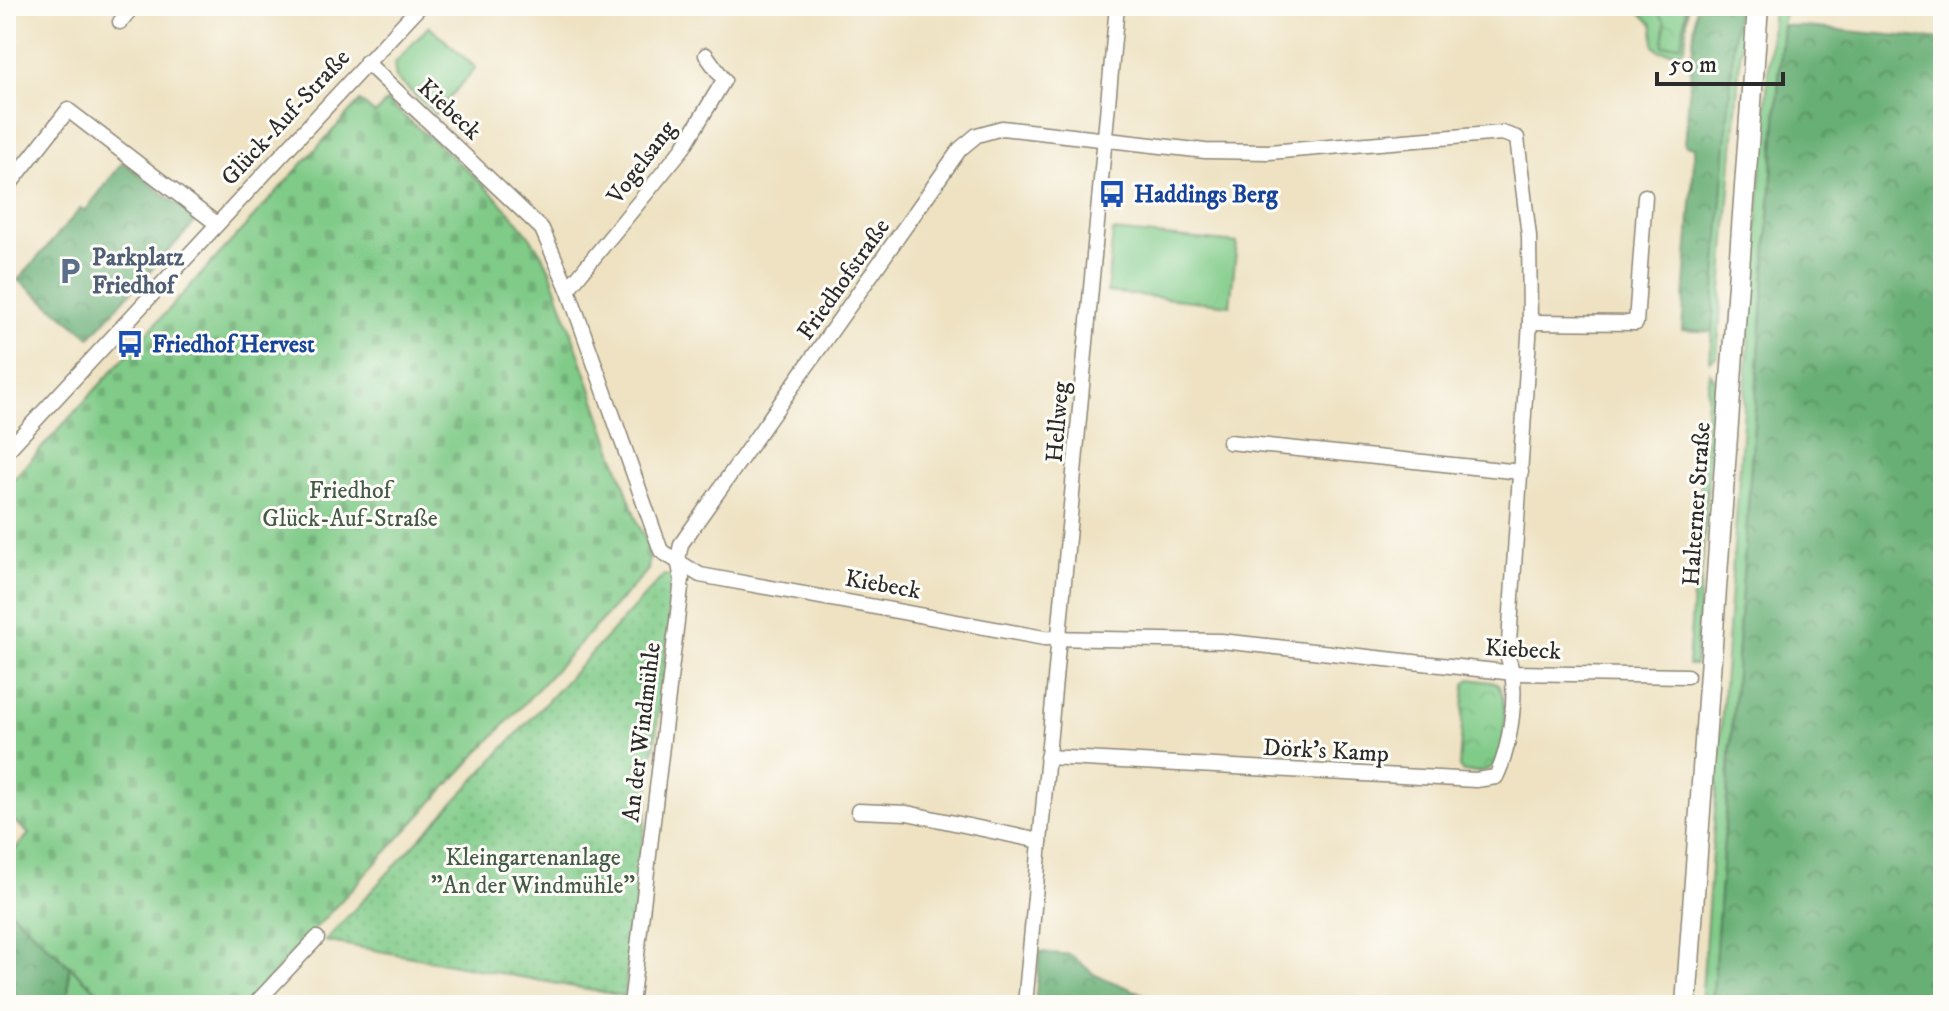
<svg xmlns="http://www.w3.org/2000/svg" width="1949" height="1011" font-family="'IM FELL DW Pica',serif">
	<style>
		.grass { fill: #80cb88; stroke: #567b5a; stroke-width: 2 }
		.forest { fill: url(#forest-crowns); stroke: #4a6d50; stroke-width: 2 }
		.cemetery { fill: url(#cemetery-stones); stroke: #567b5a; stroke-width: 2 }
		.park { fill: url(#park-crowns); stroke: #567b5a; stroke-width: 2 }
		.garden { fill: url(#garden-dots); stroke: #567b5a; stroke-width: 2 }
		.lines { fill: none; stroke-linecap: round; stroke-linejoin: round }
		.minor-casing { stroke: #8c8676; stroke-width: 17 }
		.secondary-casing { stroke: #8c8676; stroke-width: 23 }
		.minor { stroke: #fff; stroke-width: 14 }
		.secondary { stroke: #fff; stroke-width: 20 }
		.labels { text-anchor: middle; stroke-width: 6; stroke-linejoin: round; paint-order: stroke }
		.street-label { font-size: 24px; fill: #2b2b2b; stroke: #fdfcf7 }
		.transit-label { font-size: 24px; font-weight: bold; fill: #164399; stroke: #fdfcf7; text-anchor: start }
		.service-label { font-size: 24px; font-weight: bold; fill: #4e5e75; stroke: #fdfcf7; text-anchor: start }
		.park-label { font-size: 24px; fill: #445b47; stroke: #fdfcf7 }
	</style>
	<defs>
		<pattern id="forest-crowns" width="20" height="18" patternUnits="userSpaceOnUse" patternTransform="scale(2)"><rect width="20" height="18" fill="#68af74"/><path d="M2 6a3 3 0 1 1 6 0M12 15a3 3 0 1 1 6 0" fill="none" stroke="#568f5f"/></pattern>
		<pattern id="cemetery-stones" width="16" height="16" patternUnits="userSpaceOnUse" patternTransform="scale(2)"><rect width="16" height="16" fill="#80cb88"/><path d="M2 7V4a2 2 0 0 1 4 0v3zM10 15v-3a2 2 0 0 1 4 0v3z" fill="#6fae76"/></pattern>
		<pattern id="park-crowns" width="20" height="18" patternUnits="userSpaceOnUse" patternTransform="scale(2)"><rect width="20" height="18" fill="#80cb88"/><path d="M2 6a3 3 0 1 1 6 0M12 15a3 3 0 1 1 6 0" fill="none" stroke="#6fae76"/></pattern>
		<pattern id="garden-dots" width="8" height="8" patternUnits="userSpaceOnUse" patternTransform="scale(2)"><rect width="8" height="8" fill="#80cb88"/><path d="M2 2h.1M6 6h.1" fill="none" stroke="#6fae76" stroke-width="1.8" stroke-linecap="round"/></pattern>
	</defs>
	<rect width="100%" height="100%" fill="#fdfcf7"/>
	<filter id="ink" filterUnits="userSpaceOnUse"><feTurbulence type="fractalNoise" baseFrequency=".0125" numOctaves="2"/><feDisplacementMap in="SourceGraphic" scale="16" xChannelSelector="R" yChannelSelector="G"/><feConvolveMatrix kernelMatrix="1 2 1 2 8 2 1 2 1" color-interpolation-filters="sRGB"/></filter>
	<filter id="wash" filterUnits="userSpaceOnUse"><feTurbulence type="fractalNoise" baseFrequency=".006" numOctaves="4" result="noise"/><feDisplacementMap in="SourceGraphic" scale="32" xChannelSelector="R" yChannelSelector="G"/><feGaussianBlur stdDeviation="1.8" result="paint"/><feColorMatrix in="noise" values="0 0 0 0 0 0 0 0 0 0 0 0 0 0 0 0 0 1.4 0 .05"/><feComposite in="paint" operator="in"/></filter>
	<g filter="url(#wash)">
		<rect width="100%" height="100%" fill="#eee2c2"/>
		<g class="grass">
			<path d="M1634 6H1688L1685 47 1679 52 1659 51 1654 46 1653 25Z"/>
			<path d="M1736 6H1744L1717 356 1710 361Z"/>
			<path d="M1773 6H1784L1712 1005H1701Z"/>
			<path d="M429 26 476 68 435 114 396 78 394 64Z"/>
			<path d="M1113 231 1237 243 1230 305 1107 292Z"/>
			<path d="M1709 372 1715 379 1695 665H1688Z"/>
			<path d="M69 966 112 1005H68Z"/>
		</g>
		<g class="forest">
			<path d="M1696 6H1736L1712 332 1682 330 1695 147 1685 145Z"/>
			<path d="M1783 25 1943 40V1005H1712Z"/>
			<path d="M123 162 197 220 90 337 18 280 81 208 85 211Z"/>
			<path d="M6 907 69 966 68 1005H23L6 980Z"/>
			<path d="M1040 952 1071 955 1095 975 1146 995 1155 1005H1035Z"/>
		</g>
		<path class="cemetery" d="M360 101 375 114 387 101C442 151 521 205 551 273L638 524 650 548 648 570 244 1005H112L6 907V859L29 834 6 814V487Z"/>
		<g class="park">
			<path d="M1653 6H1687L1681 44 1663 46 1665 22Z"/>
			<path d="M1470 679 1497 683C1508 696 1507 752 1494 765 1486 773 1474 772 1463 772L1459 767 1465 684Z"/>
		</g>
		<path class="garden" d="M664 575 675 578 624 996 325 941Z"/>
	</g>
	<g filter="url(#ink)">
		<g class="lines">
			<g class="minor-casing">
				<g id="minor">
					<path d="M120 22 133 6"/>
					<path d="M366 62 542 229 568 289 661 551 700 575 1044 638 1221 641 1514 673 1687 676"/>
					<path d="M6 189 68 110 217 224"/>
					<path d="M568 289 683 148 724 80 706 55"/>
					<path d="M1530 322 1636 323 1645 196"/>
					<path d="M1229 442 1521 472"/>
					<path d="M6 452 420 6"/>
					<path d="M858 811 907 813 1040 841"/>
					<path d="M254 1005 317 938"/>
					<path d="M631 1005 682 579 678 560 681 544 960 149 977 135 1002 128 1205 151 1269 152 1502 133 1517 138 1529 236 1530 322 1508 658C1520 687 1510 749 1496 777L1476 780 1047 757"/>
					<path d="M1025 1005 1117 6"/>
				</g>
			</g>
			<g class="secondary-casing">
				<path id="secondary" d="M1686 1005 1758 6"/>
			</g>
			<use href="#minor" class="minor"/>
			<use href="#secondary" class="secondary"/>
		</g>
	</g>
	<defs>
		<g id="bus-bare" transform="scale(2.16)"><path d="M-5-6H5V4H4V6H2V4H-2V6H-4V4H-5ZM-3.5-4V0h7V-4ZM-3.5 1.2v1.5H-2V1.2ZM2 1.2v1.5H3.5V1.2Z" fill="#1a4fb4" stroke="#fdfcf7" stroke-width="2.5" paint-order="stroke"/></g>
		<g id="parking-bare" transform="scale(2.16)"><path d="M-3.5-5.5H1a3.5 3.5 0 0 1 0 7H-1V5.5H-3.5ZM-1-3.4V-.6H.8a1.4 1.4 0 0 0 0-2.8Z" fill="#5c6f8a" stroke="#fdfcf7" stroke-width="2.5" paint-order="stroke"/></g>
	</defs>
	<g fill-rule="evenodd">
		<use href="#bus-bare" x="1112" y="194"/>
		<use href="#parking-bare" x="70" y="271"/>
		<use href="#bus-bare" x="130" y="344"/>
	</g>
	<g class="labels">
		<g class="street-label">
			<text transform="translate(450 109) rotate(43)" y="8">Kiebeck</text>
			<text transform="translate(285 117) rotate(-47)" y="8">Glück-Auf-Straße</text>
			<text transform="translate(641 162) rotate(-53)" y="8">Vogelsang</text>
			<text transform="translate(843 279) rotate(-55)" y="8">Friedhofstraße</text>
			<text transform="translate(1057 422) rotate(-85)" y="8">Hellweg</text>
			<text transform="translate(1696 504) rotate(-86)" y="8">Halterner Straße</text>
			<text transform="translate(883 584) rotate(10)" y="8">Kiebeck</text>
			<text transform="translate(1523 649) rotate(3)" y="8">Kiebeck</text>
			<text transform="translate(641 732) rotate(-83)" y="8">An der Windmühle</text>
			<text transform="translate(1326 750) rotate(3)" y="8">Dörk's Kamp</text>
		</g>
		<g class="transit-label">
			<text x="1134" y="202">Haddings Berg</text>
			<text x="152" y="352">Friedhof Hervest</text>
		</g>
		<g class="service-label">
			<text x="92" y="265">Parkplatz<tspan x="92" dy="28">Friedhof</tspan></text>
		</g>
		<g class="park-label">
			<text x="350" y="498">Friedhof<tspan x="350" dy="28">Glück-Auf-Straße</tspan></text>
			<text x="533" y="865">Kleingartenanlage<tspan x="533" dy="28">"An der Windmühle"</tspan></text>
		</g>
	</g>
	<rect width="1949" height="1011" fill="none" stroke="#fdfcf7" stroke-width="32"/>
	<path d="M1657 72v12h126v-12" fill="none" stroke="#2b2b2b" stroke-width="4"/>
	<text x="1669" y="72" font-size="24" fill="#2b2b2b" stroke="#fdfcf7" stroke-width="6" paint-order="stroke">50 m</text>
</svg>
